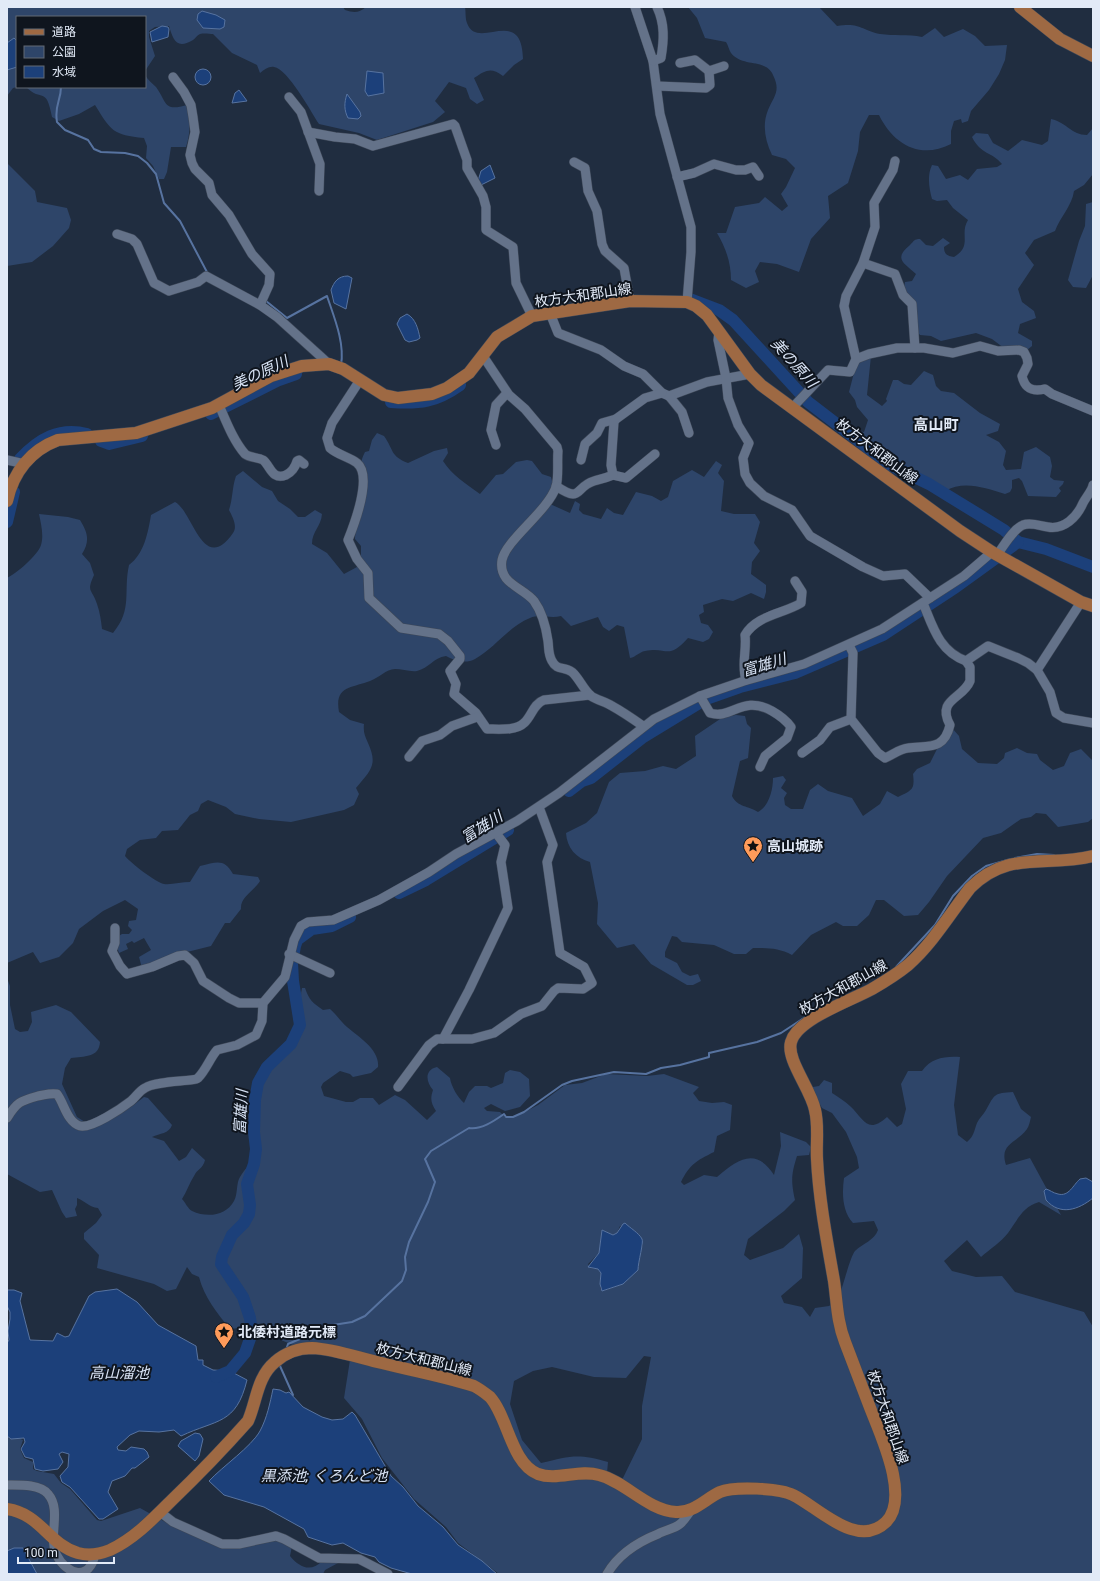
<svg xmlns="http://www.w3.org/2000/svg" width="1100" height="1581" font-family="Roboto,'Noto Sans JP',sans-serif">
	<style>
		.green { fill: #2e4569; fill-rule: evenodd }
		.water { fill: #1c407a; stroke: #5773a0 }
		.lines { fill: none; stroke-linecap: round; stroke-linejoin: round }
		.stream { stroke: #5773a0; stroke-width: 2 }
		.river { stroke: #1c407a; stroke-width: 12 }
		.minor-casing { stroke: #3e4858; stroke-width: 10 }
		.major-casing { stroke: #3e4858; stroke-width: 13 }
		.minor { stroke: #647289; stroke-width: 9 }
		.major { stroke: #9e6943; stroke-width: 12 }
		.labels { text-anchor: middle; stroke-width: 4; stroke-linejoin: round; paint-order: stroke }
		.street-label { font-size: 14px; fill: #e2eaf7; stroke: #0f151e }
		.poi-label { font-size: 14px; font-weight: bold; fill: #e2eaf7; stroke: #0f151e; text-anchor: start }
		.water-label { font-size: 15px; font-style: italic; fill: #d9e4f6; stroke: #0f151e }
		.neighbourhood-label { font-size: 15px; font-weight: bold; fill: #e2eaf7; stroke: #0f151e }
	</style>
	<rect width="100%" height="100%" fill="#202d40"/>
	<g class="green">
		<path d="M7 7H343L345 10C354 13 359 13 366 7H465C466 12 465 18 467 23 477 52 522 4 523 59L514 65 503 76C491 67 486 70 474 78L484 100 477 104 470 99 466 88 449 82 435 101 445 112 433 122 377 140 359 133 319 124C311 112 288 69 274 67 269 66 264 70 260 73L257 65 232 53 213 34C210 34 204 33 200 34 197 35 195 39 193 40 176 50 173 39 169 26L155 27 149 31V37L155 56 145 71V17H17V87L13 88 7 96Z"/>
		<path d="M688 7H819L837 26C860 22 861 30 880 34 894 36 908 34 922 37L935 28 944 37 963 29 975 36 985 46 1007 45 1005 60 999 74 989 90 971 111 968 121 962 123 961 119 954 121 951 131V144C920 160 893 144 879 115H869L860 132 858 151 848 183 828 196 830 218 811 239 799 272 777 264 760 262 755 271 759 282 746 288 731 280C731 263 726 248 717 233H726L735 207 759 203 765 197 782 211 788 206 781 194 786 187 795 168 786 159 772 155C765 140 762 125 768 110 774 96 781 91 773 75 766 58 743 68 731 53 729 50 728 45 726 42L705 38 697 18Z"/>
		<path d="M145 75C148 80 152 83 156 87 167 102 163 112 187 105 190 120 191 132 186 147H171L167 172 164 179H159L153 166 146 158 147 146 144 138C113 135 111 131 95 105L79 114 59 121 52 117C46 85 42 103 26 87H145Z"/>
		<path d="M1051 119C1068 123 1071 135 1087 135L1093 128V174L1084 185 1074 191C1072 206 1060 217 1055 231L1034 240 1025 253 1034 265 1018 289 1022 302 1034 311 1036 318 1020 324 1018 333 1032 341V346L1027 350 1004 348 992 339 976 333 941 341 931 336 920 335 915 329 904 287 905 282 912 281 916 274C904 263 893 259 910 245 914 241 914 239 920 239L926 245 933 246 943 238 950 243 944 247C944 254 947 256 954 257 973 245 959 235 968 220L953 208 947 200 937 201 932 199C929 188 927 175 932 165L938 166 946 179 960 175 968 180 977 169 997 167 1002 164C991 151 981 155 972 137L976 133 988 134 993 143 1008 151 1022 140 1042 145 1048 141Z"/>
		<path d="M7 163 35 191 37 202 67 208 71 220 69 228 53 246 32 262 7 266Z"/>
		<path d="M1093 202V275L1086 288 1073 287 1068 280 1079 241 1085 226 1086 204Z"/>
		<path d="M871 356 867 395 882 406 887 401 886 399 893 380H898L904 384 911 385 924 371 933 375 936 386 941 391 954 393 980 413 1000 424 998 431 986 435 999 442 1006 451 1003 465 1006 470 1021 469 1024 452 1036 447 1050 457 1052 466 1050 477 1054 480 1064 481 1063 484 1059 488 1061 491 1056 497 1028 496 1022 481 1019 478 1012 480V488L1010 492 1005 494C985 488 964 480 945 491L885 460 855 436 859 431 864 432 868 420 857 407 855 400 849 392 856 365 858 362Z"/>
		<path d="M377 433 384 436C394 450 390 456 408 463L434 451 447 448 448 453 443 461C452 475 466 484 480 494L496 475 503 474 516 462 527 460 532 461 542 474 551 477 553 485 550 504 570 513 575 501 580 504 579 510 583 514 601 519 607 508 614 513 623 515 636 492 652 496 661 501 668 497 673 481 692 470 704 477 716 461 722 465 718 473 724 481 721 511 734 514H755L760 522 754 543 760 551 752 562 751 574 766 585V592L764 599 751 593 733 601 722 599 703 605 704 612 699 615 701 623 708 625 713 632 709 639 703 642 688 638C667 661 668 646 645 651 639 652 636 657 630 658L624 627 617 625 609 631 603 627 598 617 571 626 561 616C551 619 540 614 530 618 508 627 495 648 475 659 466 664 455 661 446 656 433 658 429 668 417 671 410 672 402 669 395 669 386 669 379 678 370 681 353 688 334 685 339 712L350 720 364 724C363 732 365 736 368 743 378 765 371 770 356 788L359 794 354 805 344 810 291 822 259 819 235 814 226 807 208 800 201 804 198 811 190 815 178 830 162 831 156 838 140 840 127 849 125 856C131 863 155 882 164 884 171 885 182 882 190 882L200 866C217 862 224 858 233 874L258 877 260 881C254 891 240 897 241 909L230 923H225L211 946 187 952 185 950 142 968 139 957 151 950 144 938 134 943 132 941 126 944 128 949 119 953 117 947V937L122 934H129L132 930 128 926 129 921 136 920 138 909 125 900 103 911 79 929 73 943 59 957 40 963 33 952 7 963V578C16 574 38 555 41 545 44 535 41 524 39 514L68 517 80 520C88 533 90 541 82 554L90 563 94 575C86 593 92 588 97 604 100 612 101 621 102 629L113 633C133 609 123 592 129 565 144 554 148 533 151 515L175 502C193 511 203 576 233 533 238 526 232 516 229 510 233 498 232 487 236 476L243 471 262 487 272 491 278 501 290 509 298 517H305L315 510 322 514C321 527 312 531 312 544L327 553 344 574 357 567 361 556V546L355 539C355 531 358 526 360 519 364 496 354 472 365 452L369 451 372 440Z"/>
		<path d="M736 715 745 716 747 724 751 728 748 758 740 761 732 796C737 807 749 806 758 812 769 806 773 790 773 778L783 776 786 780 781 788 787 793 784 798 785 805 791 809H803L810 790 818 784 828 791 852 798 863 816 880 804 887 791 898 797C912 790 915 790 913 774L917 769 930 763 937 749 946 742 952 728 959 736 962 749 978 763 997 764 1004 758 1005 753 1017 748 1027 753 1037 754 1040 760 1053 770 1064 766 1070 753 1081 749 1093 761V818L1088 822 1058 827 1046 814 1036 813 1031 817 1021 819 1001 833 983 838 947 876 929 902 918 915 904 916 884 900H876L869 915 857 926H843L836 922 811 935 792 955C779 948 768 948 753 948L746 954H734L714 945 682 942 677 937 672 936 665 952V957L677 963 682 972 690 976 698 974 701 981 693 985H687L651 964 634 944 617 948 597 924 598 903 590 862C576 858 567 848 566 833L586 823 597 813 609 782 620 773 645 771 663 766 676 769 696 756 695 736 723 717Z"/>
		<path d="M7 978 10 986V1005L15 1029 20 1032 28 1031 32 1022 31 1012 56 1005 71 1012 100 1042C99 1058 84 1056 71 1058L65 1068 62 1084 77 1117 85 1122 131 1107 144 1097 148 1098 172 1125C169 1134 160 1133 152 1137L164 1141 179 1161 186 1157 192 1148 205 1160C203 1169 197 1169 194 1176 189 1184 187 1191 182 1199 185 1202 188 1209 192 1211 207 1218 226 1216 234 1201 238 1194 236 1183 240 1177 246 1167 253 1162 257 1149 258 1143 256 1136 255 1130 254 1115 256 1097 261 1082 268 1061 293 1053 301 1033 307 1017 298 1004 302 988H305C309 1000 313 1003 323 1010L330 1009C337 1015 341 1022 347 1027 359 1037 380 1050 378 1067L371 1073 353 1077 350 1074 340 1071 323 1083 321 1087 324 1096 346 1102H353L360 1098H373L379 1105 395 1095 405 1100 427 1120 436 1111C431 1103 430 1099 433 1090 426 1082 424 1070 437 1067L450 1078C451 1086 458 1098 464 1103L469 1092 475 1086H487L491 1088 503 1083 505 1073 510 1070 520 1072 529 1079 530 1096 520 1107 505 1111 491 1104 484 1108 487 1111 500 1112 506 1118H513L538 1105 565 1085 582 1083 606 1074 647 1076 664 1074 699 1087 693 1093 699 1101 712 1103 724 1102 732 1105 730 1130 717 1136 714 1152C696 1161 690 1164 681 1182L684 1185 704 1175 717 1177C738 1159 756 1147 774 1175L781 1146 780 1132 806 1142 811 1147 809 1155 797 1156C791 1175 791 1181 795 1200L784 1211 748 1239 744 1255 750 1260 783 1248 799 1234 803 1248 802 1278 781 1296 784 1303 802 1307 810 1317 815 1308 829 1306 838 1300C842 1290 850 1257 855 1251 863 1243 874 1241 878 1230L874 1221 853 1223C842 1211 842 1193 844 1178L859 1168 857 1157 846 1132 832 1113 822 1108 812 1090 813 1087 819 1086 824 1080 832 1083V1093C838 1097 845 1101 850 1106 864 1119 867 1135 887 1117L897 1127 902 1124 906 1109 901 1084 908 1071H922C931 1058 945 1056 960 1057L954 1105 958 1135 967 1142C974 1136 974 1131 977 1123 979 1118 984 1114 986 1110 995 1094 994 1093 1013 1092L1021 1109 1031 1117C1030 1121 1029 1126 1027 1129 1016 1144 999 1143 1006 1165L1030 1158 1061 1215 1039 1202C1022 1207 1017 1221 1008 1233 1001 1242 990 1249 981 1257L967 1240 944 1261 952 1271 976 1277 1002 1276 1015 1292 1084 1312 1093 1327V1574H499L458 1543 446 1527 414 1499 382 1458 362 1419 344 1398 350 1360 314 1343 293 1345 281 1340 259 1326 230 1329C217 1313 204 1297 199 1277L192 1274 187 1267 176 1289 167 1291 154 1284 97 1268 99 1255 84 1239V1233L96 1223 102 1215 98 1208C89 1207 85 1201 77 1198V1205L75 1209 77 1216 66 1218 62 1212 52 1190 40 1192 7 1174ZM620 1226 643 1244 638 1260V1270L623 1284 603 1291 600 1288 601 1273 598 1269 590 1268 588 1264 599 1253 602 1230 613 1235 617 1233ZM644 1356 651 1357 642 1406V1439L622 1480 607 1473 608 1462C578 1453 570 1456 541 1463L522 1440 510 1404 514 1381 533 1371 552 1367 594 1377 626 1378Z"/>
		<path d="M7 1437 10 1439 18 1438 23 1440 20 1449 24 1458 33 1462V1469L37 1471 54 1474 61 1483 70 1489 97 1520 101 1521 140 1508 176 1528 223 1547 272 1539 292 1546 290 1556C299 1567 311 1573 322 1561H337L338 1563 325 1570 323 1574H7Z"/>
	</g>
	<g class="water">
		<path d="M202 11 216 15 225 20 224 27 220 29 203 28 197 20 198 14Z"/>
		<path d="M162 26 168 27 169 29 168 37 152 42 150 32Z"/>
		<path d="M14 38 17 41V67L7 70V43Z"/>
		<circle cx="203" cy="77" r="8"/>
		<path d="M367 71 383 73 384 93 368 96 365 91Z"/>
		<path d="M239 90 247 101 232 103 235 93Z"/>
		<path d="M347 94 360 112 361 116 358 119 348 118C344 110 344 103 347 94Z"/>
		<path d="M490 165 495 178 481 185 478 181 481 171Z"/>
		<path d="M348 276 352 278 346 309 334 303 331 290C334 282 338 276 348 276Z"/>
		<path d="M407 314C416 319 418 329 420 338L417 340 409 342 405 340 397 324 400 318Z"/>
		<path d="M1086 1178 1093 1182V1198C1078 1210 1060 1216 1046 1200L1044 1191 1046 1189C1050 1190 1053 1193 1058 1194 1069 1197 1073 1185 1080 1179Z"/>
		<path d="M625 1223C630 1228 639 1233 642 1239 644 1242 638 1262 638 1270L623 1284 602 1291 600 1284 601 1273 598 1269 588 1267 599 1253 602 1230 613 1235 617 1233 623 1224Z"/>
		<path d="M117 1289 137 1302 158 1325 196 1346 198 1360H203V1365L213 1370 230 1371 247 1380C236 1425 217 1419 181 1436L174 1430 159 1432 139 1431 130 1435 117 1447 118 1450 126 1451 131 1447 144 1449 147 1452 149 1457 135 1468H132L125 1476 112 1481 108 1492 118 1509 103 1519H99L70 1487 62 1482 60 1476 68 1467 69 1454 62 1452 59 1454 63 1462 58 1469 43 1471 35 1469 33 1459 25 1457 21 1449 25 1442 24 1438 11 1439 7 1436V1343L9 1340 8 1331 10 1319V1312L7 1306V1290H14L22 1293 20 1301 30 1340 53 1341 57 1333 65 1337 69 1336 89 1296 95 1292Z"/>
		<path d="M273 1389 280 1390 286 1393 289 1392 303 1407 322 1417 332 1420 343 1419 352 1412 355 1415 391 1476 403 1487 418 1506 443 1527 458 1545 482 1561 497 1574H412L391 1568 379 1562 375 1557 361 1553 343 1543 332 1545 308 1537 304 1529 264 1507 224 1495 209 1481C223 1466 251 1447 260 1431 267 1418 270 1403 273 1389Z"/>
		<path d="M195 1433 200 1434 203 1439 199 1456 195 1461 178 1446 181 1441Z"/>
		<path d="M14 1548H23L37 1574H7V1551Z"/>
	</g>
	<g class="lines">
		<g class="stream">
			<path d="M61 87C61 101 54 105 57 122L65 130 88 140 94 149 101 152 125 153 138 156 147 163 156 174 164 203 180 221 208 274"/>
			<path d="M266 301 287 318 327 296C334 317 345 343 341 365"/>
			<path d="M1015 858 1037 854 1054 855"/>
			<path d="M896 967 935 925 953 896 972 876 986 866 1011 859"/>
			<path d="M286 1350 288 1344 333 1325 352 1322 365 1316 402 1281 406 1270 405 1257 409 1242 428 1202 435 1182 425 1159 431 1151 469 1128C481 1130 494 1121 504 1114L506 1117H513L524 1112 562 1085 572 1081 614 1072 646 1074 661 1068 680 1065 709 1057V1053L757 1042 781 1033 807 1016"/>
			<path d="M281 1363 280 1366 293 1395"/>
		</g>
		<g class="river">
			<path d="M690 299 719 310 733 320 808 402 890 465 929 484 1004 530 1018 542 1046 549 1093 567"/>
			<path d="M391 402C420 404 436 402 460 385"/>
			<path d="M211 414 279 380 296 374"/>
			<path d="M101 441 109 444 142 436"/>
			<path d="M20 459C39 439 59 427 87 434"/>
			<path d="M7 522 14 492"/>
			<path d="M569 791 582 781 591 778 642 738 706 699 740 687 795 673 883 635 956 587 1018 542"/>
			<path d="M399 893 426 880 508 830"/>
			<path d="M216 1377 230 1371 245 1353 252 1333 250 1318 243 1297 221 1264 222 1257 232 1235 244 1223 249 1214 250 1205 247 1184 254 1164 256 1149 254 1132 255 1100 258 1083 267 1067 291 1044 300 1025 293 981 292 963 295 946 297 940 312 929 332 926 350 917"/>
		</g>
		<g class="minor-casing">
			<g id="minor">
				<path d="M635 7 653 61 660 114 691 227V252L687 302"/>
				<path d="M653 61 661 58C664 40 665 24 657 7"/>
				<path d="M680 63 695 60 709 71"/>
				<path d="M173 77 184 92 191 105 193 117 195 132 190 155 192 163 195 169 209 183 212 195 229 215 252 254 270 274 269 285 260 305"/>
				<path d="M657 86 706 88 710 85 709 71 724 66"/>
				<path d="M289 97 301 112 320 164 319 191"/>
				<path d="M308 132 335 137 355 139 373 146 453 124 455 126 467 160V168L483 196 486 207V230L513 247 516 283 532 316"/>
				<path d="M574 162 585 168 588 191 597 211 602 244 605 251 624 268 630 301"/>
				<path d="M677 177 694 173 714 164 736 170H745L753 167 759 176"/>
				<path d="M117 234 132 239 137 244 154 283 169 291 198 282 206 276 260 305 277 317 329 364"/>
				<path d="M863 263 895 274 903 295 912 304 915 348"/>
				<path d="M550 313 558 333 601 350 624 366 643 374 662 393 669 396 707 382 750 374"/>
				<path d="M719 331 718 340 726 378 728 398 738 425 749 443 743 458 745 474 750 483 764 496 792 510 810 536 863 567 883 576 905 574 930 598"/>
				<path d="M483 356 509 395 525 409 557 447 558 451C557 462 559 477 556 487 547 512 506 540 502 560 498 584 523 587 534 601 542 612 546 627 548 641 549 649 548 654 552 661 557 671 564 666 572 672 579 678 583 689 591 696 597 700 606 702 612 706 623 712 633 719 643 726"/>
				<path d="M856 359 869 354 897 348H924L953 353 980 346 998 351 1019 350 1024 352 1027 358 1028 364 1022 376C1025 389 1032 392 1045 389L1052 394 1093 411"/>
				<path d="M360 380 332 423 327 438 330 448C338 455 349 457 357 463 373 476 354 525 348 540L357 559 368 573 369 598 401 628 439 634 448 641 460 656V659L450 671 456 684 454 694 476 713 487 729C498 729 516 731 524 723 532 716 533 704 544 700L590 695"/>
				<path d="M669 396 682 412 689 433"/>
				<path d="M219 405C226 421 233 440 245 454 250 458 258 457 263 460 270 465 272 481 286 475 292 472 295 468 297 461L299 460 304 464"/>
				<path d="M793 407 828 370 850 372 856 359 844 306 846 296 863 263 875 227 874 203 893 170 895 161"/>
				<path d="M496 445 491 430 496 405 507 393"/>
				<path d="M7 460 25 464"/>
				<path d="M581 460 585 444 597 433 602 423 616 419"/>
				<path d="M613 475 626 478 655 454"/>
				<path d="M556 486C583 504 574 487 594 481 601 479 606 478 613 475L611 465 614 422 616 419 645 398 662 393"/>
				<path d="M997 555C1004 546 1012 530 1023 525 1031 522 1040 526 1048 527 1064 530 1077 517 1083 503 1086 497 1092 491 1093 485"/>
				<path d="M923 603C933 627 939 651 966 661L988 646 1018 658 1028 663 1037 670 1050 692 1056 713 1064 718 1093 723"/>
				<path d="M849 645 853 653 851 719 878 753 885 758C893 755 899 749 908 748 928 745 944 751 950 725 936 699 963 699 970 681V667L966 661"/>
				<path d="M1037 670 1081 602"/>
				<path d="M746 680C741 665 747 650 745 635 757 615 783 614 801 603L802 592 795 581"/>
				<path d="M700 696 710 713C732 720 742 694 772 711 779 715 786 720 791 727L787 738 765 756 760 767"/>
				<path d="M802 753 820 740 830 727 851 719"/>
				<path d="M409 757 422 741 440 735 452 726 477 717"/>
				<path d="M115 928V943L112 951 120 966 127 974 152 967 178 956 185 955 194 963 203 981 229 998 239 1003H263"/>
				<path d="M289 954 330 973"/>
				<path d="M443 1039 469 990 508 908 501 862 505 845 496 833"/>
				<path d="M398 1087 429 1045 437 1039H472L494 1033 521 1014 542 1006 554 991 558 988 583 989 592 983 584 967 560 953 547 862 553 845 539 807"/>
				<path d="M7 1118C17 1102 20 1101 38 1096 45 1095 49 1093 57 1094 64 1103 67 1122 80 1126 91 1129 122 1108 131 1101 136 1097 139 1091 145 1088 158 1080 194 1082 198 1078 206 1070 210 1058 217 1050L237 1045 256 1035 262 1021 263 1003 285 977 294 940 301 926 308 922 333 920 379 900 429 872 456 854 517 821 559 793 654 719 700 696 744 681 804 664 882 629 964 576 992 552"/>
				<path d="M7 1485C19 1485 40 1484 48 1494 62 1510 48 1536 56 1554 67 1576 90 1581 95 1554"/>
				<path d="M160 1512 173 1522 222 1544H239L276 1536 284 1539 319 1558 359 1559 388 1574"/>
				<path d="M607 1574C618 1555 638 1542 658 1534 665 1530 674 1529 680 1524 685 1520 688 1514 692 1509"/>
			</g>
		</g>
		<g class="major-casing">
			<g id="major">
				<path d="M1020 7 1060 39 1093 56"/>
				<path d="M7 501C13 472 31 450 58 440L136 433 212 408 271 376 302 366 329 364 343 369 384 395 398 398 432 394 447 388 469 373 497 337 532 316 630 301 687 302 696 306 707 315 750 374 761 385 960 531 992 552 1081 602 1093 606"/>
				<path d="M7 1509C41 1514 48 1544 78 1553 89 1556 100 1554 110 1550 134 1539 154 1518 172 1500 198 1475 224 1448 248 1421 257 1400 257 1377 275 1362 285 1353 299 1348 312 1348 334 1349 356 1357 377 1362 410 1370 443 1376 474 1386 480 1389 485 1393 490 1397 508 1417 511 1463 538 1474 557 1481 579 1469 599 1475 626 1482 647 1510 676 1512 694 1513 705 1499 720 1492 734 1486 780 1488 793 1495 818 1507 857 1550 886 1522 911 1497 879 1432 869 1405 861 1384 853 1363 845 1342 837 1322 837 1302 834 1281 827 1241 819 1200 817 1159 816 1143 819 1126 815 1110 811 1089 786 1060 791 1042 797 1019 852 1000 872 989 884 982 897 974 908 965 932 944 950 914 970 888 1009 849 1046 868 1093 856"/>
			</g>
		</g>
		<use href="#minor" class="minor"/>
		<use href="#major" class="major"/>
	</g>
	<defs>
		<g id="sight-pin" transform="scale(1)"><path d="M0 17L-7.5 6A9.5 9.5 0 1 1 7.5 6Z" fill="#ff9b5a" stroke="#0f151e"/><path d="M0-6L1.8-2.2L6-1.7L2.9 1.2L3.7 5.4L0 3.3L-3.7 5.4L-2.9 1.2L-6-1.7L-1.8-2.2Z" fill="#111"/></g>
	</defs>
	<g fill-rule="evenodd">
		<use href="#sight-pin" x="753" y="846"/>
		<use href="#sight-pin" x="224" y="1332"/>
	</g>
	<g class="labels">
		<g class="street-label">
			<text transform="translate(583 295) rotate(-8)" y="5">枚方大和郡山線</text>
			<text transform="translate(877 451) rotate(37)" y="5">枚方大和郡山線</text>
			<text transform="translate(843 987) rotate(-29)" y="5">枚方大和郡山線</text>
			<text transform="translate(424 1359) rotate(14)" y="5">枚方大和郡山線</text>
			<text transform="translate(888 1417) rotate(71)" y="5">枚方大和郡山線</text>
		</g>
		<g class="poi-label">
			<text x="767" y="851">高山城跡</text>
			<text x="238" y="1337">北倭村道路元標</text>
		</g>
		<g class="water-label">
			<text transform="translate(794 363) rotate(48)" y="5">美の原川</text>
			<text transform="translate(260 373) rotate(-25)" y="5">美の原川</text>
			<text transform="translate(764 665) rotate(-17)" y="5">富雄川</text>
			<text transform="translate(482 827) rotate(-32)" y="5">富雄川</text>
			<text transform="translate(241 1112) rotate(-87)" y="5">富雄川</text>
			<text x="119" y="1378">高山溜池</text>
			<text x="324" y="1481">黒添池; くろんど池</text>
		</g>
		<g class="neighbourhood-label">
			<text x="936" y="430">高山町</text>
		</g>
	</g>
	<rect width="1100" height="1581" fill="none" stroke="#e2eaf7" stroke-width="16"/>
	<rect x="16" y="16" width="130" height="72" fill="#0f151e" stroke="#636a75"/>
	<rect x="24" y="29" width="20" height="6" fill="#9e6943" stroke="#636a75"/>
	<text x="52" y="36" font-size="12" fill="#e2eaf7">道路</text>
	<rect x="24" y="46" width="20" height="12" fill="#2e4569" stroke="#636a75"/>
	<text x="52" y="56" font-size="12" fill="#e2eaf7">公園</text>
	<rect x="24" y="66" width="20" height="12" fill="#1c407a" stroke="#636a75"/>
	<text x="52" y="76" font-size="12" fill="#e2eaf7">水域</text>
	<path d="M18 1557v6h96v-6" fill="none" stroke="#e2eaf7" stroke-width="2"/>
	<text x="24" y="1557" font-size="12" fill="#e2eaf7" stroke="#0f151e" stroke-width="3" paint-order="stroke">100 m</text>
</svg>
